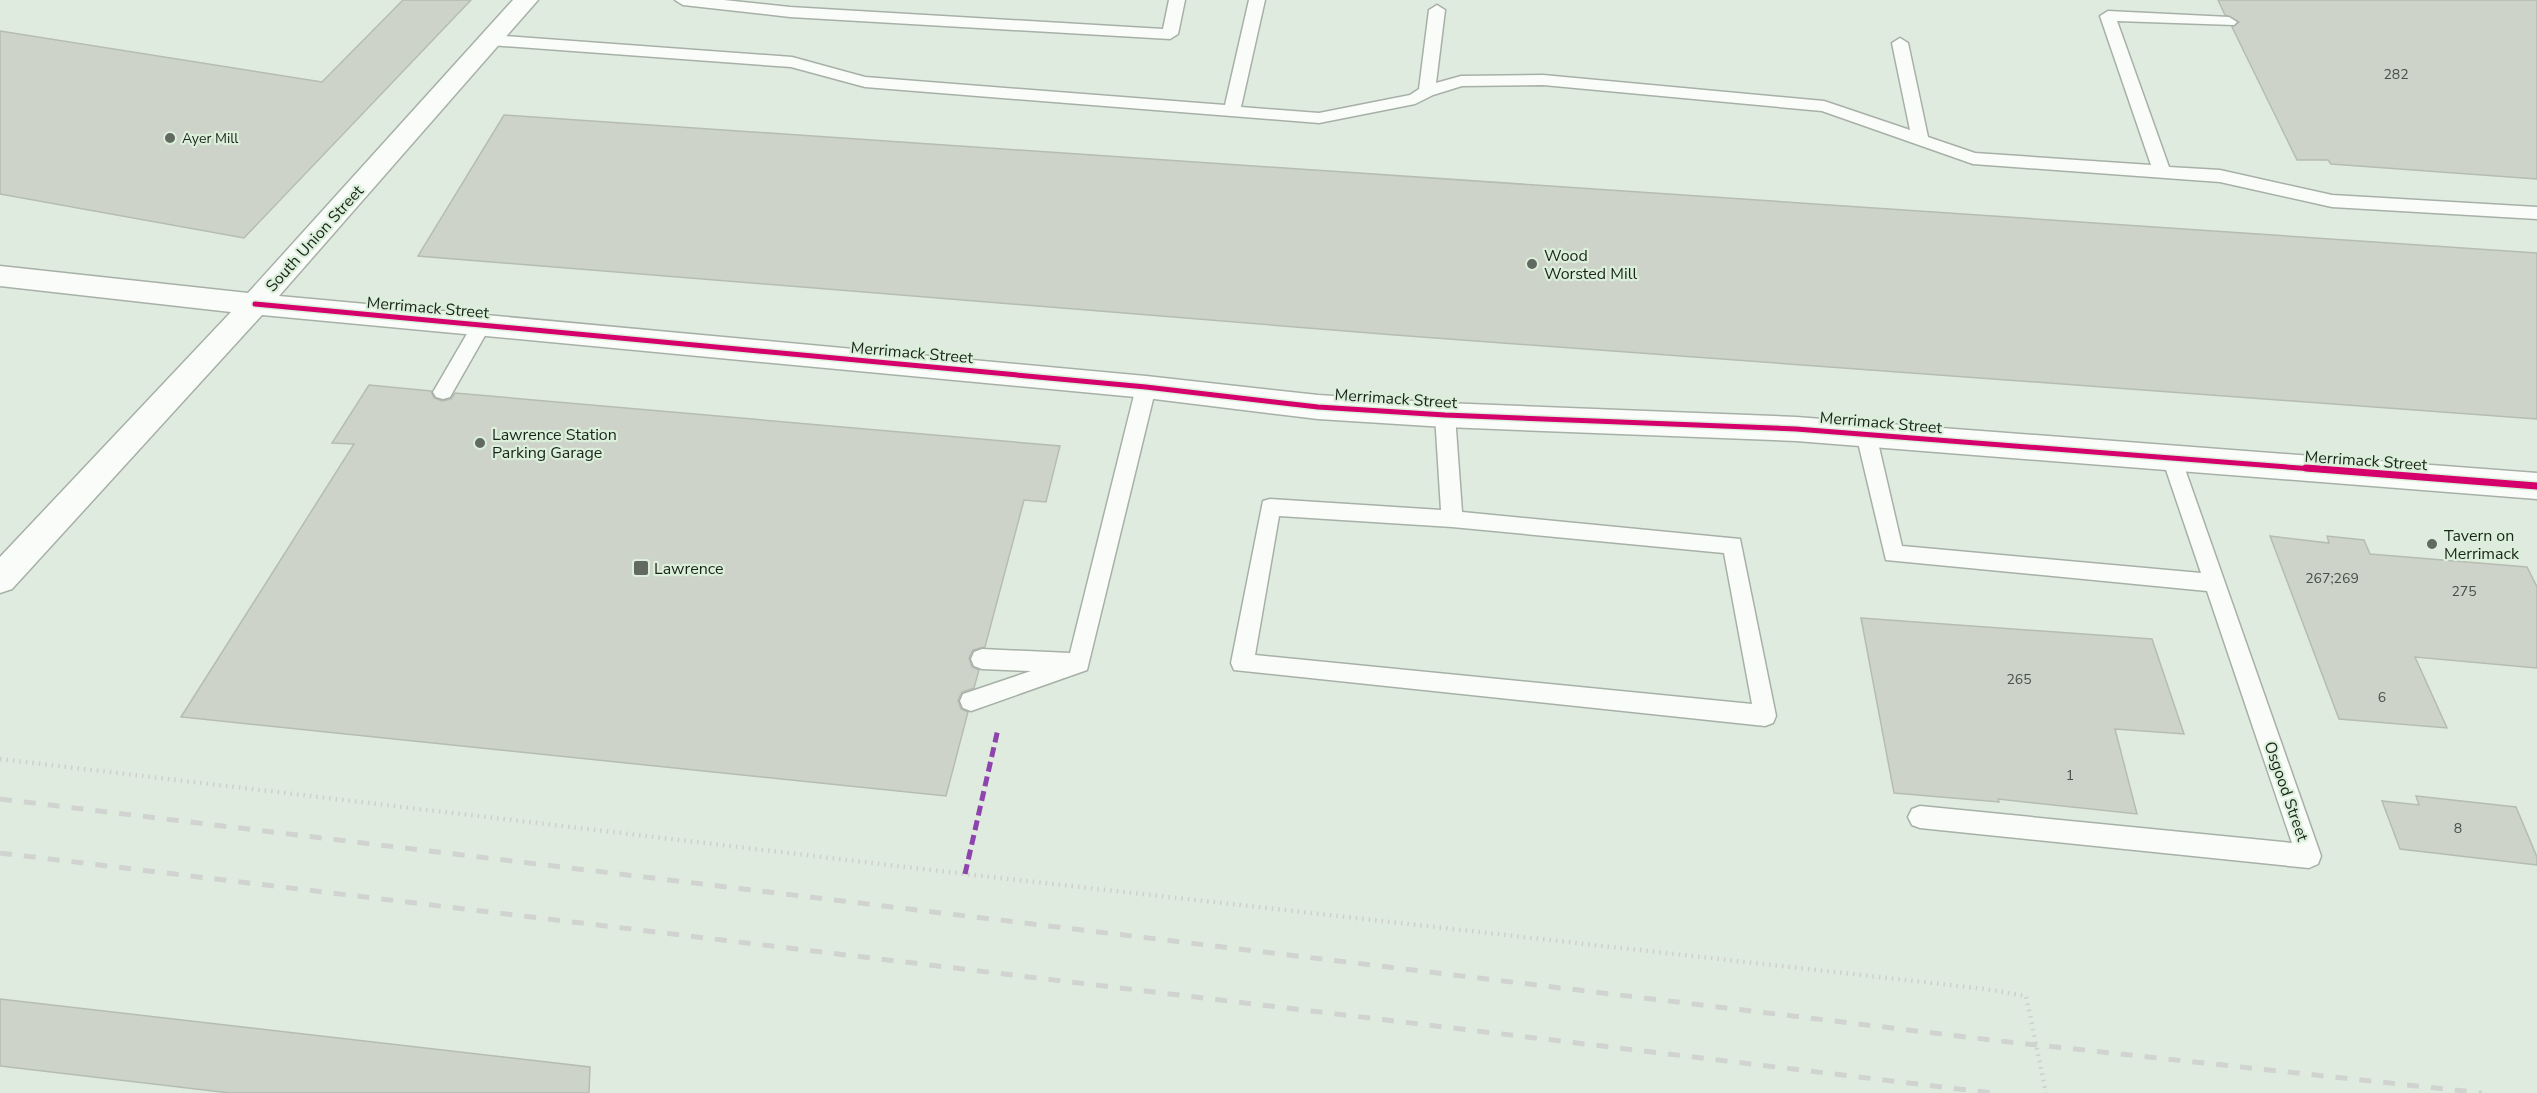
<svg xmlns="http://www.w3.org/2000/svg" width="2537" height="1093" font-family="'Nunito Sans',sans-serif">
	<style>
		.building { fill: #cdd3c9; stroke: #b6bcb1; stroke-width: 1.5 }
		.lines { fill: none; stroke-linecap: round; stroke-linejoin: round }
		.service-casing { stroke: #a7b0a6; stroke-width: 3 }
		.secondary-casing { stroke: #a7b0a6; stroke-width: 3 }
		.path { stroke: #cdd0cd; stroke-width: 4.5; stroke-dasharray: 1.5 5; stroke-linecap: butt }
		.service { fill: #fafcfa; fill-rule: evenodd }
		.secondary { fill: #fafcfa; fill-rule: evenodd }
		.rail { stroke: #d0d3d0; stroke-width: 5; stroke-dasharray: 12 12; stroke-linecap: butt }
		.quiet { stroke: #8e44ad; stroke-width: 5; stroke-dasharray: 10 5; stroke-linecap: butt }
		.cycleway-far1-casing { stroke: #dbf0da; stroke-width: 8 }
		.cycleway-casing { stroke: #dbf0da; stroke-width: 10 }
		.cycleway-far1 { stroke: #d6006c; stroke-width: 5 }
		.cycleway { stroke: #d6006c; stroke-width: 7 }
		.poi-dot { fill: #616960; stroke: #dbf0da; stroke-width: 2 }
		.labels { text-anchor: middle; stroke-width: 4.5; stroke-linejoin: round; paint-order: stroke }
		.number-label { font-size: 14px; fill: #484f46 }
		.far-poi-label { font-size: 14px; fill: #1c231b; stroke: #dbf0da; text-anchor: start }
		.street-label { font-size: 16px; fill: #1c231b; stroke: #dbf0da }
		.poi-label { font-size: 16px; fill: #1c231b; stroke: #dbf0da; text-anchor: start }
	</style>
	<rect width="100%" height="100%" fill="#e0ebdf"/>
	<g class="building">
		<path d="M403 0H471L244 238 0 194V31L322 82Z"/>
		<path d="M2218 0H2537V179L2331 164 2328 160H2297L2232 27 2239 22 2225 15Z"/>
		<path d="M504 115 2537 253V419L1395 335 418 256Z"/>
		<path d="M369 385 431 391 434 398 442 401 451 399 455 393 1060 446 1046 502 1024 500 985 647 973 650 969 658 972 667 979 670 974 688 962 692 958 700 961 709 968 712 946 796 181 717 354 444 332 443Z"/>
		<path d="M2270 536 2329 543 2327 536 2364 540 2370 554 2527 567 2537 587V668L2415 657 2447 728 2339 719Z"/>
		<path d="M1861 618 2152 639 2184 734 2115 729 2137 814 1998 799 1999 802 1894 793Z"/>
		<path d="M2416 796 2516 807 2537 857V865L2400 849 2382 801 2419 805Z"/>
		<path d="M0 999 590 1067 589 1093H230L0 1066Z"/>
	</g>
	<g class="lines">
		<g class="service-casing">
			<g id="service">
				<path d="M675 0H724L790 7 1163 29 1169 0H1185L1178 34 1170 39 790 17 683 5Z"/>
				<path d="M1249 0H1265L1241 107 1319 113 1410 95 1419 89 1429 10 1437 5 1445 10 1436 83 1461 76 1543 75 1824 101 1910 130 1892 43 1900 38 1908 43 1928 137 1975 153 2151 165 2100 16 2108 11 2229 17 2237 22 2234 25 2117 21 2169 167 2220 170 2332 195 2537 207V219L2332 207 2220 182 1973 164 1822 111 1543 85 1462 86 1433 95 1415 104 1319 123 865 87 791 67 490 45 482 40 490 35 792 57 865 77 1225 105Z"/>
				<path d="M482 318 489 320 491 325 450 397 443 399 436 397 433 392 436 387 475 320Z"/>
				<path d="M1146 380 1153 382 1156 387 1087 670 971 711 963 708 960 701 963 694 1031 671 982 669 974 666 971 659 974 652 982 649 1070 653 1136 387 1139 382Z"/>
				<path d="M1445 408 1452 410 1455 415 1462 512 1740 539 1776 716 1773 723 1765 726 1234 670 1231 663 1263 501 1270 499 1441 510 1435 415 1438 410ZM1279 516 1452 527 1724 553 1752 704 1255 655Z"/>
				<path d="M1866 426 1873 429 1876 434 1902 546 2201 573 2162 458 2165 452 2172 450 2179 452 2321 856 2318 864 2309 868 1920 828 1912 825 1908 817 1912 809 1920 806 2292 843 2207 591 1886 560 1856 434 1859 429Z"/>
			</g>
		</g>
		<g class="secondary-casing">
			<path id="secondary" d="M513 0H538L279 296 1146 376 1318 395 1445 403 1796 417 2537 473V499L1796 441 1445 427 1318 419 1146 398 262 315 12 589 0 593V557L231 312 0 286V266L248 293Z"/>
		</g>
		<path class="path" d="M0 759 965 874 1985 989 2026 996 2046 1093"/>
		<use href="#service" class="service"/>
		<use href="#secondary" class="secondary"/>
		<g class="rail">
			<path d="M0 799 1991 1040 2482 1093"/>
			<path d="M0 853 1992 1093"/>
		</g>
		<path class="quiet" d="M965 874 998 729"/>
		<g class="cycleway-far1-casing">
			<path id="cycleway-far1" d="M255 304 1146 387 1318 407 1445 415 1796 429 2326 470"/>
		</g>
		<g class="cycleway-casing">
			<path id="cycleway" d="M2306 468 2537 486"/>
		</g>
		<use href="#cycleway-far1" class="cycleway-far1"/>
		<use href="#cycleway" class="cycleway"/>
	</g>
	<g class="poi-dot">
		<circle cx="170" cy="138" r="6"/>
		<circle cx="1532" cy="264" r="6"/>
		<circle cx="480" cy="443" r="6"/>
		<circle cx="2432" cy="544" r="6"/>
		<rect x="633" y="560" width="16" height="16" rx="3"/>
	</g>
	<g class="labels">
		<g class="number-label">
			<text x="2396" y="79">282</text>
			<text x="2332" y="583">267;269</text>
			<text x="2464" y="596">275</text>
			<text x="2019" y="684">265</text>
			<text x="2382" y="702">6</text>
			<text x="2070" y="780">1</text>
			<text x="2458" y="833">8</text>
		</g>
		<g class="far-poi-label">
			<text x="182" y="143">Ayer Mill</text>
		</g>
		<g class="street-label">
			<text transform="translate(314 238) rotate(-48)" y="6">South Union Street</text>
			<text transform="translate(428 307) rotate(5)" y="6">Merrimack Street</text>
			<text transform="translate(912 352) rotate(5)" y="6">Merrimack Street</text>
			<text transform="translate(1396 398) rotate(4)" y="6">Merrimack Street</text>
			<text transform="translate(1881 422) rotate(5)" y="6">Merrimack Street</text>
			<text transform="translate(2366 460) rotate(4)" y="6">Merrimack Street</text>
			<text transform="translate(2287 791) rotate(71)" y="6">Osgood Street</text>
		</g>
		<g class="poi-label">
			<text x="1544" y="261">Wood<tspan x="1544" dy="18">Worsted Mill</tspan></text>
			<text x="492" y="440">Lawrence Station<tspan x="492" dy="18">Parking Garage</tspan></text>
			<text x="2444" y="541">Tavern on<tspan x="2444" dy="18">Merrimack</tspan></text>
			<text x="654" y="574">Lawrence</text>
		</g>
	</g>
</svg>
